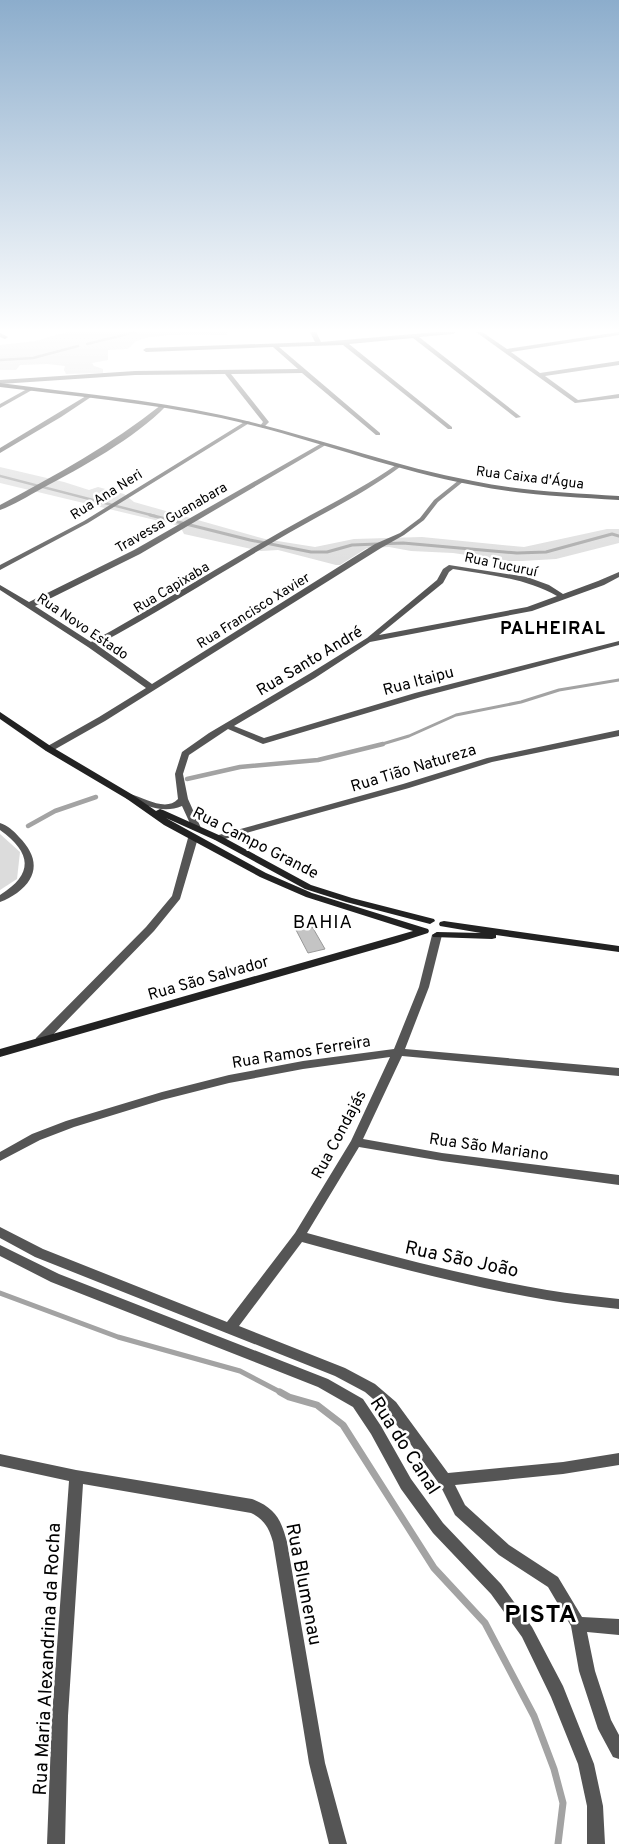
<svg xmlns="http://www.w3.org/2000/svg" width="619" height="1844" font-family="Overpass,sans-serif">
	<style>
		.green { fill: #dcdcdc }
		.lines { fill: none; stroke-linecap: round; stroke-linejoin: round }
		.stream-far4 { stroke: #a3a3a3; stroke-width: 2.5 }
		.stream-far3 { stroke: #a3a3a3; stroke-width: 3 }
		.stream-far2 { stroke: #a3a3a3; stroke-width: 4.5 }
		.stream-far1 { stroke: #a3a3a3; stroke-width: 5 }
		.stream { stroke: #a3a3a3; stroke-width: 7 }
		.building { fill: #c4c4c4; stroke: #999 }
		.street { fill: #555; fill-rule: evenodd }
		.secondary { fill: #222; fill-rule: evenodd }
		.labels { text-anchor: middle; stroke-width: 5; stroke-linejoin: round; paint-order: stroke }
		.far-street-label { font-size: 14px; fill: #000; stroke: #fff }
		.street-label { font-size: 16px; fill: #000; stroke: #fff }
		.far-district-label { font-size: 18px; font-weight: bold; letter-spacing: 1px; fill: #000; stroke: #fff }
		.quarter-label { font-size: 19px; letter-spacing: 1px; fill: #000; stroke: #fff }
		.near-street-label { font-size: 19px; fill: #000; stroke: #fff }
		.near-district-label { font-size: 25px; font-weight: bold; letter-spacing: 1px; fill: #000; stroke: #fff }
	</style>
	<rect width="100%" height="100%" fill="#fff"/>
	<g class="green">
		<path d="M66 332H229L226 335C206 335 156 333 139 340 133 342 132 347 127 349L108 350V360L92 363 94 366 103 369V373L66 374 64 370 65 366 47 364 20 365 16 370H0V345L36 341Z"/>
		<path d="M0 467 64 482 89 490 98 487 124 494 134 502 265 539 315 547 354 539 422 537 524 547 607 529H619V543L556 559 522 561H509L453 553 411 551 389 547 367 548 340 565H336L278 550 261 551 184 534 180 526 0 483Z"/>
		<path d="M0 834 20 852 17 879 0 890Z"/>
	</g>
	<g class="lines">
		<g class="stream-far4">
			<path d="M87 344 136 332"/>
			<path d="M0 360 33 358 78 346"/>
			<path d="M0 476 155 516"/>
		</g>
		<g class="stream-far3">
			<path d="M150 515 250 540 311 552H327L352 545 403 543 517 553 546 552 612 534 619 536"/>
			<path d="M379 745 409 736 456 715 521 702 559 690 619 680"/>
		</g>
		<g class="stream-far2">
			<path d="M187 779 240 767 318 760 383 744"/>
			<path d="M28 826 55 811 96 797"/>
		</g>
		<path class="stream-far1" d="M0 1293 118 1337 240 1371 282 1393"/>
		<path class="stream" d="M280 1392 289 1397 317 1405 343 1425 434 1568 485 1623 534 1716 554 1769 563 1803 558 1844"/>
	</g>
	<path class="building" d="M310 923 325 949 308 953 295 928Z"/>
	<g class="lines">
		<g class="street">
			<path d="M310 332H316L321 342 437 332H456L453 334 419 337 521 417 516 418 413 338 349 344 452 427V429H448L343 345 279 347 380 433V435H376L302 373 231 374 269 422 263 428 260 426 263 422 225 374 135 375 0 384V380L135 371 298 369 273 347 146 352 143 350 146 348 315 342Z"/>
			<path d="M476 332H482L507 349 619 332V335L511 352 540 373 619 361V365L545 376 578 400 619 394V398L575 403Z"/>
			<path d="M0 333 8 337 5 339 0 337Z"/>
			<path d="M27 389 32 390 0 408V404Z"/>
			<path d="M86 396 91 397 61 417 0 453V448Z"/>
			<path d="M161 405 166 406C134 439 82 467 41 489 28 496 14 505 0 510V505C56 475 111 445 161 405Z"/>
			<path d="M246 421 251 422 88 523 0 570V565L84 521Z"/>
			<path d="M322 443 325 445 324 446 140 554 35 606 91 642C152 609 210 572 270 538 312 513 356 493 396 465H400V467C361 496 317 516 275 541 215 576 157 613 97 645L152 684 375 544 400 533 420 518 434 500 459 480 464 481 438 502 424 520 404 535 381 548 105 721 52 751H46L45 749 46 747 99 717 146 688 88 647 0 590V585L29 602 134 550Z"/>
			<path d="M449 565 527 577 549 585 563 594 598 581 619 572V577L604 585 532 611 370 642 315 678 234 726 264 738 415 693 619 641V645L421 697 263 744 228 729 189 755 183 774 188 799 201 828 199 830H193L182 806C163 814 145 805 127 799L125 797 127 795 130 794C145 798 166 812 178 799L175 774 182 752 209 733 309 674 367 638 437 580 443 569ZM453 569C489 575 525 578 557 596L527 607 379 635 443 583 449 572Z"/>
			<path d="M619 730V736L492 762 409 788 221 840H215L213 838 215 836 403 784 487 758Z"/>
			<path d="M0 823C7 825 14 831 19 837 38 856 40 876 17 893 12 896 6 900 0 902V895C34 874 32 853 0 830Z"/>
			<path d="M193 835 198 838 180 899 154 931 44 1044H36L35 1041 36 1038 146 927 172 896 188 838Z"/>
			<path d="M437 932 442 935 429 987 405 1049 619 1068V1076L402 1056 363 1139 442 1153 619 1175V1185L442 1161 359 1147 307 1233C386 1255 466 1276 547 1290 571 1294 595 1296 619 1299V1309C595 1306 571 1304 547 1300 464 1286 383 1264 302 1242L239 1326 345 1368 375 1384 396 1402 448 1473 563 1462 619 1453V1465L563 1474 455 1485 465 1505 509 1545 558 1577 582 1617 619 1619V1635L587 1632 595 1671 611 1720 619 1735V1759L613 1757 598 1729 579 1671 571 1626 548 1587 499 1555 455 1515 440 1485 386 1410 365 1392 335 1376 35 1257 0 1238V1227L43 1249 227 1322 295 1233 351 1141 390 1057 303 1069 229 1083 162 1100 74 1127 40 1140 0 1161V1152L32 1134 66 1121 162 1092 229 1075 303 1061 394 1049 419 987 432 935Z"/>
			<path d="M0 1245 59 1274 328 1379 363 1399 381 1426 411 1479 443 1523 501 1584 532 1627 563 1686 594 1764 603 1806 605 1844H587V1806L578 1764 551 1697 522 1637 491 1594 433 1533 401 1489 371 1434 353 1407 318 1387 51 1282 0 1256Z"/>
			<path d="M0 1454 76 1470 252 1499C275 1508 281 1519 287 1542L325 1763 347 1844H329L309 1763 273 1542C269 1528 264 1519 251 1513L83 1484 68 1716 65 1844H47L52 1716 69 1481 0 1466Z"/>
		</g>
		<g class="secondary">
			<path d="M0 383C73 393 148 399 221 415 306 433 387 465 473 481 521 491 570 493 619 496V500C570 497 521 495 473 485 387 469 306 436 221 418 148 403 73 396 0 387Z"/>
			<path d="M0 712 52 747 133 795 156 811 160 809 163 810 221 836 311 885 352 898 434 919 435 921 430 924 346 902 305 889 215 840 166 818 266 873 312 893 428 929 429 931 428 933 397 943 0 1057V1049L413 931 306 897 260 877 164 825 127 799 46 751 0 719Z"/>
			<path d="M444 921 619 946V952L496 935V938L492 939 433 937 432 935 437 932 481 933 440 926 439 924 440 922Z"/>
		</g>
	</g>
	<linearGradient id="sky" x2="0" y2="1"><stop stop-color="#8cadcc"/><stop offset="0.56" stop-color="#fff"/><stop offset="1" stop-color="#fff" stop-opacity="0"/></linearGradient>
	<rect width="619" height="590" fill="url(#sky)"/>
	<g class="labels">
		<g class="far-street-label">
			<text transform="translate(530 477) rotate(7)" y="5">Rua Caixa d'Água</text>
			<text transform="translate(106 494) rotate(-32)" y="5">Rua Ana Neri</text>
			<text transform="translate(171 517) rotate(-30)" y="5">Travessa Guanabara</text>
			<text transform="translate(501 564) rotate(12)" y="5">Rua Tucuruí</text>
			<text transform="translate(171 587) rotate(-31)" y="5">Rua Capixaba</text>
			<text transform="translate(253 610) rotate(-32)" y="5">Rua Francisco Xavier</text>
			<text transform="translate(83 626) rotate(34)" y="5">Rua Novo Estado</text>
		</g>
		<g class="street-label">
			<text transform="translate(309 660) rotate(-31)" y="6">Rua Santo André</text>
			<text transform="translate(418 680) rotate(-15)" y="6">Rua Itaipu</text>
			<text transform="translate(413 767) rotate(-17)" y="6">Rua Tião Natureza</text>
			<text transform="translate(256 842) rotate(27)" y="6">Rua Campo Grande</text>
			<text transform="translate(208 977) rotate(-16)" y="6">Rua São Salvador</text>
			<text transform="translate(301 1051) rotate(-9)" y="6">Rua Ramos Ferreira</text>
			<text transform="translate(338 1134) rotate(-62)" y="6">Rua Condajás</text>
			<text transform="translate(489 1146) rotate(8)" y="6">Rua São Mariano</text>
		</g>
		<g class="far-district-label">
			<text x="553" y="634">PALHEIRAL</text>
		</g>
		<g class="quarter-label">
			<text x="323" y="928">BAHIA</text>
		</g>
		<g class="near-street-label">
			<text transform="translate(462 1258) rotate(12)" y="7">Rua São João</text>
			<text transform="translate(406 1445) rotate(57)" y="7">Rua do Canal</text>
			<text transform="translate(305 1584) rotate(79)" y="7">Rua Blumenau</text>
			<text transform="translate(46 1659) rotate(-87)" y="7">Rua Maria Alexandrina da Rocha</text>
		</g>
		<g class="near-district-label">
			<text x="541" y="1622">PISTA</text>
		</g>
	</g>
</svg>
